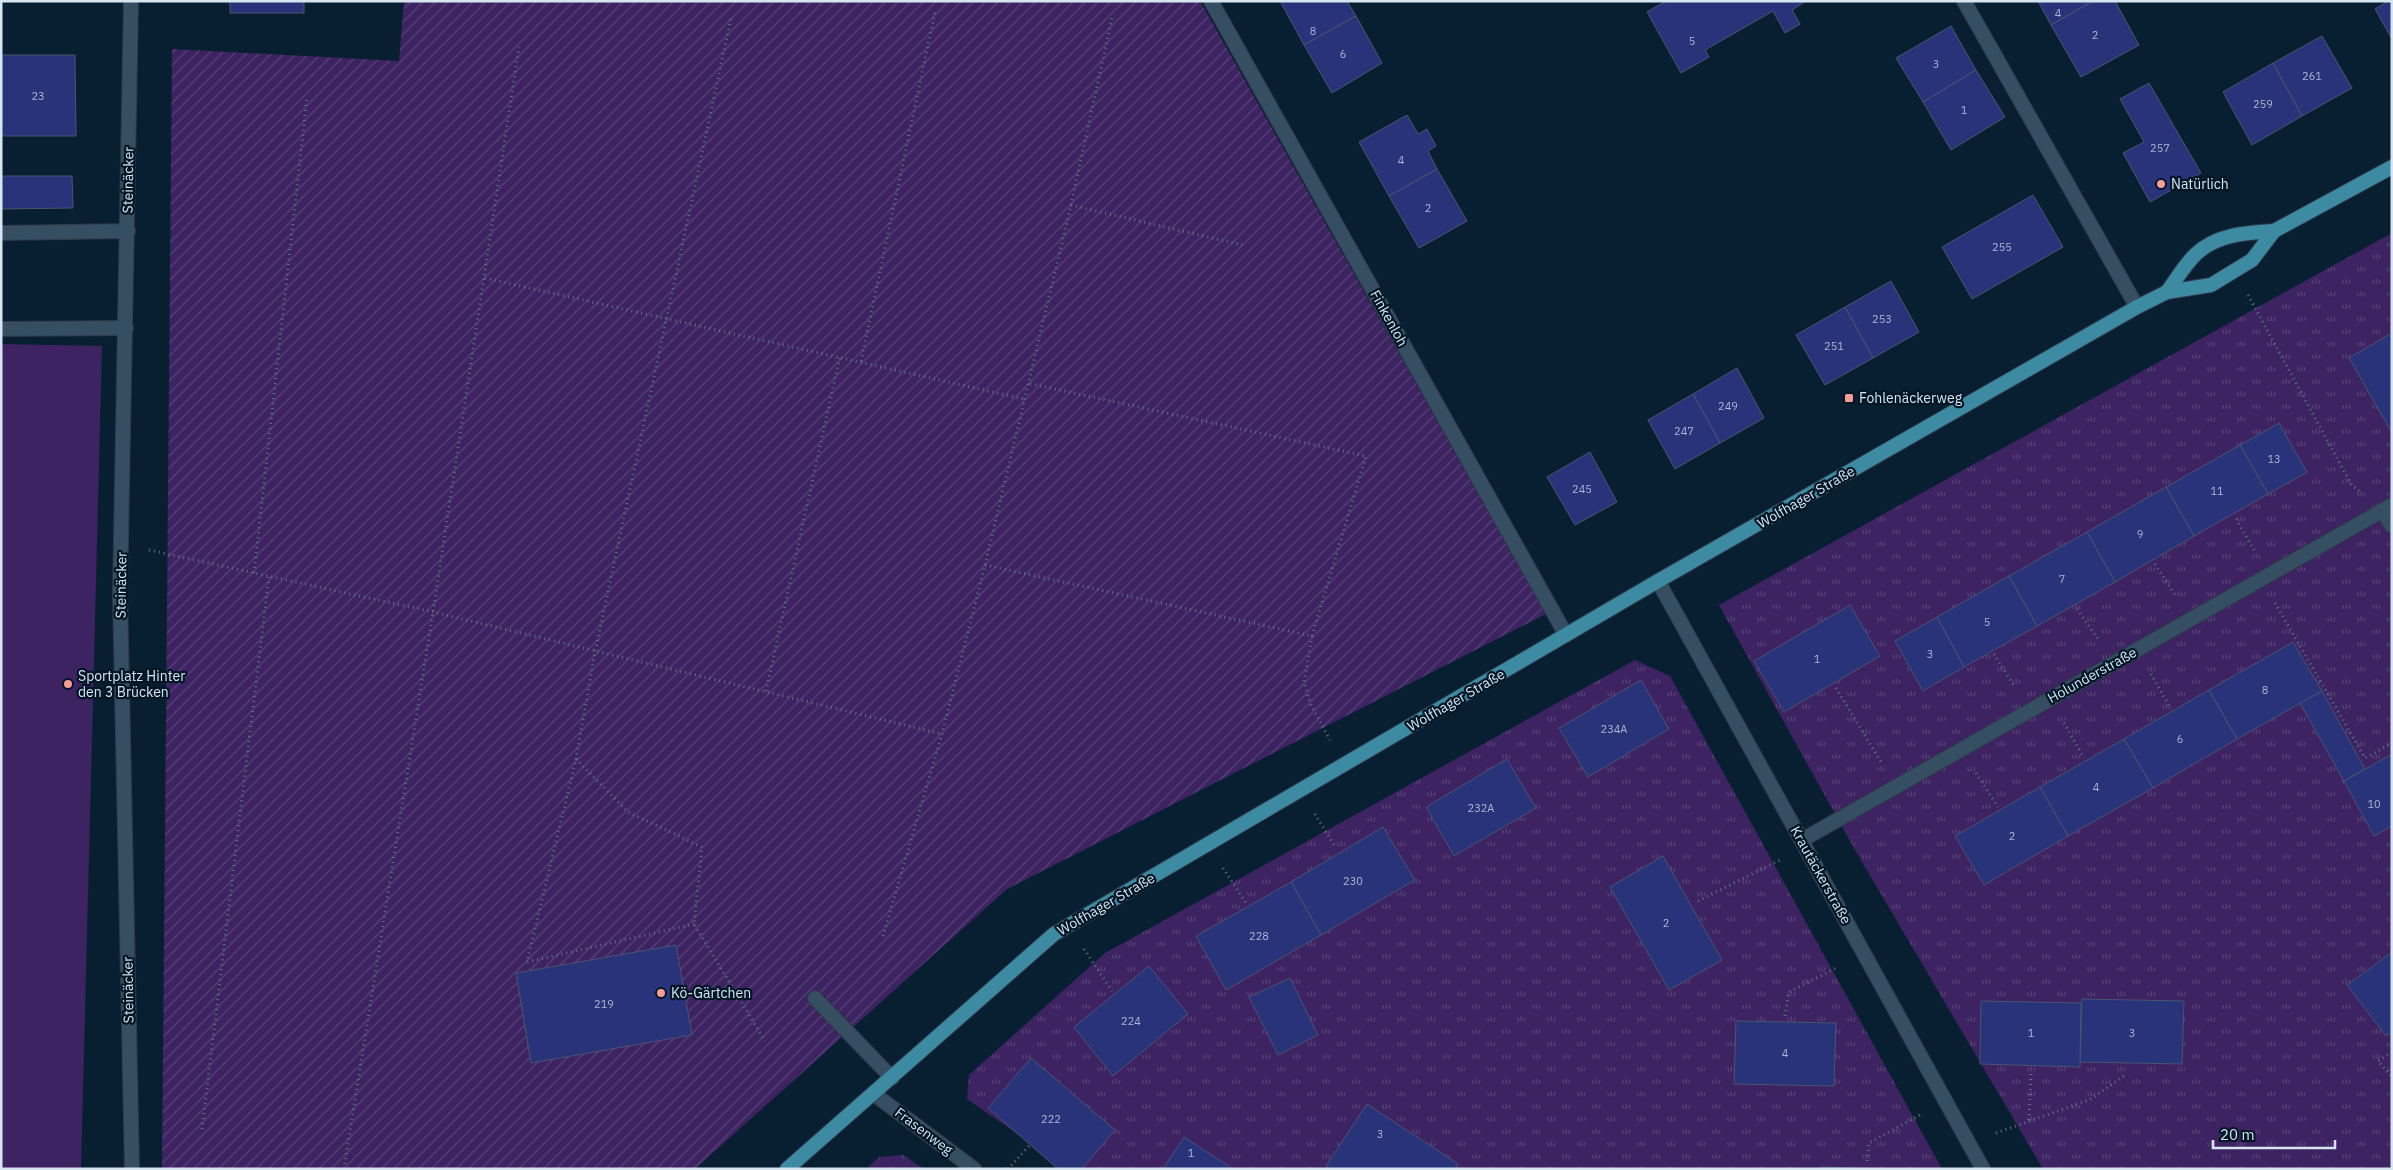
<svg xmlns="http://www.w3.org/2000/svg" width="2393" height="1170" font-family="'IBM Plex Sans',sans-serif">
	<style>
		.grass { fill: url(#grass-tufts) }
		.garden { fill: url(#garden-furrows) }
		.pitch { fill: #3d2361 }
		.building { fill: #283379; stroke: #4c546f }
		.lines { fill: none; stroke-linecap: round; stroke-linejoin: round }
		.service-casing { stroke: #2f3948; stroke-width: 16 }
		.minor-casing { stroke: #2f3948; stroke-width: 16 }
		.primary-casing { stroke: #2f3948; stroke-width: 16 }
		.path { stroke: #5f7282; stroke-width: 3; stroke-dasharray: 1 4; stroke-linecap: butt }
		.service { stroke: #354e62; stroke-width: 14 }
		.minor { stroke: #354e62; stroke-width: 14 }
		.primary { stroke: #3d8ba2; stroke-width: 14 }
		.poi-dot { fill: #f59c96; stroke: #011627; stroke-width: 2 }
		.labels { text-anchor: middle; stroke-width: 4.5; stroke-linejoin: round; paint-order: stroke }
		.number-label { font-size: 11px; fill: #abb8d3 }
		.street-label { font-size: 14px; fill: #d7e5f1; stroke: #011627 }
		.poi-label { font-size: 14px; fill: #d7e5f1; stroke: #011627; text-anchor: start }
	</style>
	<defs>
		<pattern id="grass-tufts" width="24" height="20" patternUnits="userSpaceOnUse" patternTransform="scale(1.25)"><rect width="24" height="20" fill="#3d2361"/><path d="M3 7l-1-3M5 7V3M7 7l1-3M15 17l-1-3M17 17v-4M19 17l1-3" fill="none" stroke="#584378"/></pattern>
		<pattern id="garden-furrows" width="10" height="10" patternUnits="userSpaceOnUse" patternTransform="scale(1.25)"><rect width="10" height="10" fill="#3d2361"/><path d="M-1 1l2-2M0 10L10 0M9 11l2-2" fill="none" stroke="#584378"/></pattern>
	</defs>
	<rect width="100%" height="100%" fill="#081f31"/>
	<g class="grass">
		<path d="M2392 233V1169H2043L1855 850 1719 605Z"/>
		<path d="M1635 660 1670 676 1942 1169H1068L967 1099 969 1075 1105 953Z"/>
		<path d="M903 1155 924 1169H866L879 1157Z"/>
	</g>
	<path class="garden" d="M404 1H1200L1546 614 1007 889 695 1169H162L172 49 399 61Z"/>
	<path class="pitch" d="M1 344 102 346 81 1169H1Z"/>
	<g class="building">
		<rect x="230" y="1" width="74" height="12"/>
		<path d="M1280 1H1347L1356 16 1304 45Z"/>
		<path d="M1666 1H1806L1792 10 1800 24 1785 33 1773 11 1705 50 1709 57 1681 73 1647 12Z"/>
		<path d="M2038 1H2093L2051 25Z"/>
		<path d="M2093 1H2115L2139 45 2081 77 2051 25Z"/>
		<path d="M2388 1H2392V39L2375 9Z"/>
		<path d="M1356 16 1382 63 1332 93 1304 45Z"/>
		<path d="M1951 26 1976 70 1923 102 1896 58Z"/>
		<path d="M2322 36 2352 88 2302 116 2273 63Z"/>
		<path d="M1 55H75L76 136H1Z"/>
		<path d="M2273 63 2302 116 2252 145 2223 92Z"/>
		<path d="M1976 70 2005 117 1951 150 1923 102Z"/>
		<path d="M2149 83 2201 173 2150 202 2123 153 2144 142 2120 99Z"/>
		<path d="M1407 115 1418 134 1427 129 1436 146 1428 151 1437 169 1389 196 1359 142Z"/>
		<path d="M1437 169 1467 221 1419 248 1389 196Z"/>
		<path d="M1 176H72L73 208 1 209Z"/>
		<path d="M2033 195 2063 247 1972 299 1942 247Z"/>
		<path d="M1891 281 1919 332 1873 358 1845 307Z"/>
		<path d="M1845 307 1873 358 1825 385 1796 335Z"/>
		<path d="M2392 333V433L2349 358Z"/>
		<path d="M1737 368 1764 418 1720 443 1693 394Z"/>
		<path d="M1693 394 1720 443 1675 469 1648 420Z"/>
		<path d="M2279 423 2307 472 2268 494 2240 445Z"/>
		<path d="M2240 445 2268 494 2194 536 2166 487Z"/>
		<path d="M1590 452 1617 502 1575 525 1547 477Z"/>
		<path d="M2166 487 2194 536 2115 582 2087 532Z"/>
		<path d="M2087 532 2115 582 2037 626 2009 576Z"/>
		<path d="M2009 576 2037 626 1964 667 1937 617Z"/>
		<path d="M1850 605 1880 656 1784 712 1754 661Z"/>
		<path d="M1937 617 1964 667 1923 691 1895 641Z"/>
		<path d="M2293 642 2322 691 2237 739 2209 690Z"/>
		<path d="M1641 680 1669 729 1588 777 1559 728Z"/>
		<path d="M2209 690 2237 739 2153 788 2124 739Z"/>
		<path d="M2322 691 2365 769 2344 781 2300 703Z"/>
		<path d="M2124 739 2153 788 2068 836 2040 787Z"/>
		<path d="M2392 754V826L2374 836 2344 781Z"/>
		<path d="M1507 759 1536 808 1454 856 1426 807Z"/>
		<path d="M2040 787 2068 836 1984 885 1955 836Z"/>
		<path d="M1383 827 1415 880 1321 935 1291 882Z"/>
		<path d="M1663 856 1722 960 1669 990 1610 887Z"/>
		<path d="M1291 882 1321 935 1226 990 1196 936Z"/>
		<path d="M676 945 692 1035 531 1063 516 973Z"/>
		<path d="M2392 952V1032L2386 1036 2347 985Z"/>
		<path d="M1149 966 1188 1014 1113 1076 1074 1027Z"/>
		<path d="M1290 978 1318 1035 1278 1055 1249 997Z"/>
		<path d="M2082 999 2184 1001 2182 1064 2080 1062Z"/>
		<path d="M1981 1001 2081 1003 2080 1067 1980 1064Z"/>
		<path d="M1736 1021 1836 1023 1834 1086 1734 1084Z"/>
		<path d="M1031 1058 1115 1130 1082 1169H1058L988 1108Z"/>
		<path d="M1367 1104 1458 1164 1456 1169H1330L1326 1166Z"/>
		<path d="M1184 1137 1233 1169H1163Z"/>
		<path d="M1821 1167 1894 1169H1821Z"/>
	</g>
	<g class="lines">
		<g class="service-casing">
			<g id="service">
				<path d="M1 233 128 231"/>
				<path d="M1 329 126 328"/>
				<path d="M120 594 132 1169"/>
				<path d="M815 998 892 1078"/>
			</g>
		</g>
		<g class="minor-casing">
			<g id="minor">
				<path d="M1211 1 1566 635"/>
				<path d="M1964 1 2137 307"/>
				<path d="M2382 510 2392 526"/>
				<path d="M1658 581 1983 1169"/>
				<path d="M120 594 131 1"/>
				<path d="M1802 840 2392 505"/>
				<path d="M874 1094 974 1169"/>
			</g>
		</g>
		<g class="primary-casing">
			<g id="primary">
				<path d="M2167 292C2176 280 2185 264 2196 254 2217 234 2246 233 2274 231"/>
				<path d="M787 1169 1054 934 1658 581 2137 307 2167 292 2211 285 2252 260 2274 231 2392 167"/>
			</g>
		</g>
		<g class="path">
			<path d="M1071 205 1246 246"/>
			<path d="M485 278 1024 399"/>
			<path d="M2248 295 2351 484 2359 491"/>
			<path d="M861 361 935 12"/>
			<path d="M2236 519 2254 550"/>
			<path d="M149 550 433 612 942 734"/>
			<path d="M2155 564 2175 595"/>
			<path d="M985 565 1312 636 1366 456 1027 383"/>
			<path d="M254 573 307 97"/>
			<path d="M2275 603 2365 758 2392 743"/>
			<path d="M2077 609 2098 639"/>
			<path d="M1312 636 1304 682 1311 705 1330 740"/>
			<path d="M1994 654 2014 686"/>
			<path d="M2151 674 2171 709"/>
			<path d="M1836 688 1881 762"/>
			<path d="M766 691 840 356"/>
			<path d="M2064 723 2084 758"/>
			<path d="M576 759 628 812 702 847 694 924 765 1041"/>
			<path d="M1976 773 1998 807"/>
			<path d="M1315 814 1336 848"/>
			<path d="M1223 868 1246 903"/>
			<path d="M1698 901 1780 860"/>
			<path d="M694 924 527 962 576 759 595 652 731 18"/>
			<path d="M883 936 942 734 985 565 1071 205 1112 18"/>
			<path d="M1084 949 1112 991"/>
			<path d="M1785 1016 1789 992 1838 967"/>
			<path d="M2392 1052 2378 1061 2392 1077"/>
			<path d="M2029 1120 2031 1073"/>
			<path d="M202 1129 269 576"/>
			<path d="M1996 1133 2089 1100 2127 1074"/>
			<path d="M1867 1161 1869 1143 1920 1115"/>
			<path d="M344 1169 433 612 519 47"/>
			<path d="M1008 1169 1029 1146"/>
		</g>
		<use href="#service" class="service"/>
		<use href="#minor" class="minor"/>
		<use href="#primary" class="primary"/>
	</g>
	<g class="poi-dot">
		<circle cx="2161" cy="184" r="5"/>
		<rect x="1844" y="393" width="10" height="10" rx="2.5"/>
		<circle cx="68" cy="684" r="5"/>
		<circle cx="661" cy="993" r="5"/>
	</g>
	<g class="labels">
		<g class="number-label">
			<text x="2058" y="17">4</text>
			<text x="1313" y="35">8</text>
			<text x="2095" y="39">2</text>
			<text x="1692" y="45">5</text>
			<text x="1343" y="58">6</text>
			<text x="1936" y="68">3</text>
			<text x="2312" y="80">261</text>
			<text x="38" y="100">23</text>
			<text x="2263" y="108">259</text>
			<text x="1964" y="114">1</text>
			<text x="2160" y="152">257</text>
			<text x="1401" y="164">4</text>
			<text x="1428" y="212">2</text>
			<text x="2002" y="251">255</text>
			<text x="1882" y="323">253</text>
			<text x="1834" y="350">251</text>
			<text x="1728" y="410">249</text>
			<text x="1684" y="435">247</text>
			<text x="2274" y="463">13</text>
			<text x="1582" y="493">245</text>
			<text x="2217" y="495">11</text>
			<text x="2140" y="538">9</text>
			<text x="2062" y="583">7</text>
			<text x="1987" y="626">5</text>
			<text x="1930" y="658">3</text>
			<text x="1817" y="663">1</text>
			<text x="2265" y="694">8</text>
			<text x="1614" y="733">234A</text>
			<text x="2180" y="743">6</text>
			<text x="2096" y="791">4</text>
			<text x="2374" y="808">10</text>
			<text x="1481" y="812">232A</text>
			<text x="2012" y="840">2</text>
			<text x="1353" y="885">230</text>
			<text x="1666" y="927">2</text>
			<text x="1259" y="940">228</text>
			<text x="604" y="1008">219</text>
			<text x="1131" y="1025">224</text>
			<text x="2031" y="1037">1</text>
			<text x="2132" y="1037">3</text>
			<text x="1785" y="1057">4</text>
			<text x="1051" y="1123">222</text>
			<text x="1380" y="1138">3</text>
			<text x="1191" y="1157">1</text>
		</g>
		<g class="street-label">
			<text transform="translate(128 180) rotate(-89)" y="5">Steinäcker</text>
			<text transform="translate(1389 318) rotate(61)" y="5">Finkenloh</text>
			<text transform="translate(1806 497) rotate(-30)" y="5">Wolfhager Straße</text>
			<text transform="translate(121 585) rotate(-89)" y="5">Steinäcker</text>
			<text transform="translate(2092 675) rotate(-29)" y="5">Holunderstraße</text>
			<text transform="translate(1456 700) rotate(-30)" y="5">Wolfhager Straße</text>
			<text transform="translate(1821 875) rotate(61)" y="5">Krautäckerstraße</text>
			<text transform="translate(1106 904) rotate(-30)" y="5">Wolfhager Straße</text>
			<text transform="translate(128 990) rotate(-91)" y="5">Steinäcker</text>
			<text transform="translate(924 1131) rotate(37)" y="5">Frasenweg</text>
		</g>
		<g class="poi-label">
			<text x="2171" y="189">Natürlich</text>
			<text x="1859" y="403">Fohlenäckerweg</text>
			<text x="78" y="681">Sportplatz Hinter<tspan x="78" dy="16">den 3 Brücken</tspan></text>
			<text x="671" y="998">Kö-Gärtchen</text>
		</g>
	</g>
	<rect width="2393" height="1170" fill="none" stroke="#d7e5f1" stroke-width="5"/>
	<path d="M2213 1140v8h122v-8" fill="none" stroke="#d7e5f1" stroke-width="2.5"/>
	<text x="2220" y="1140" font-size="15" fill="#d7e5f1" stroke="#011627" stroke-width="4" paint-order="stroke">20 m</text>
</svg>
